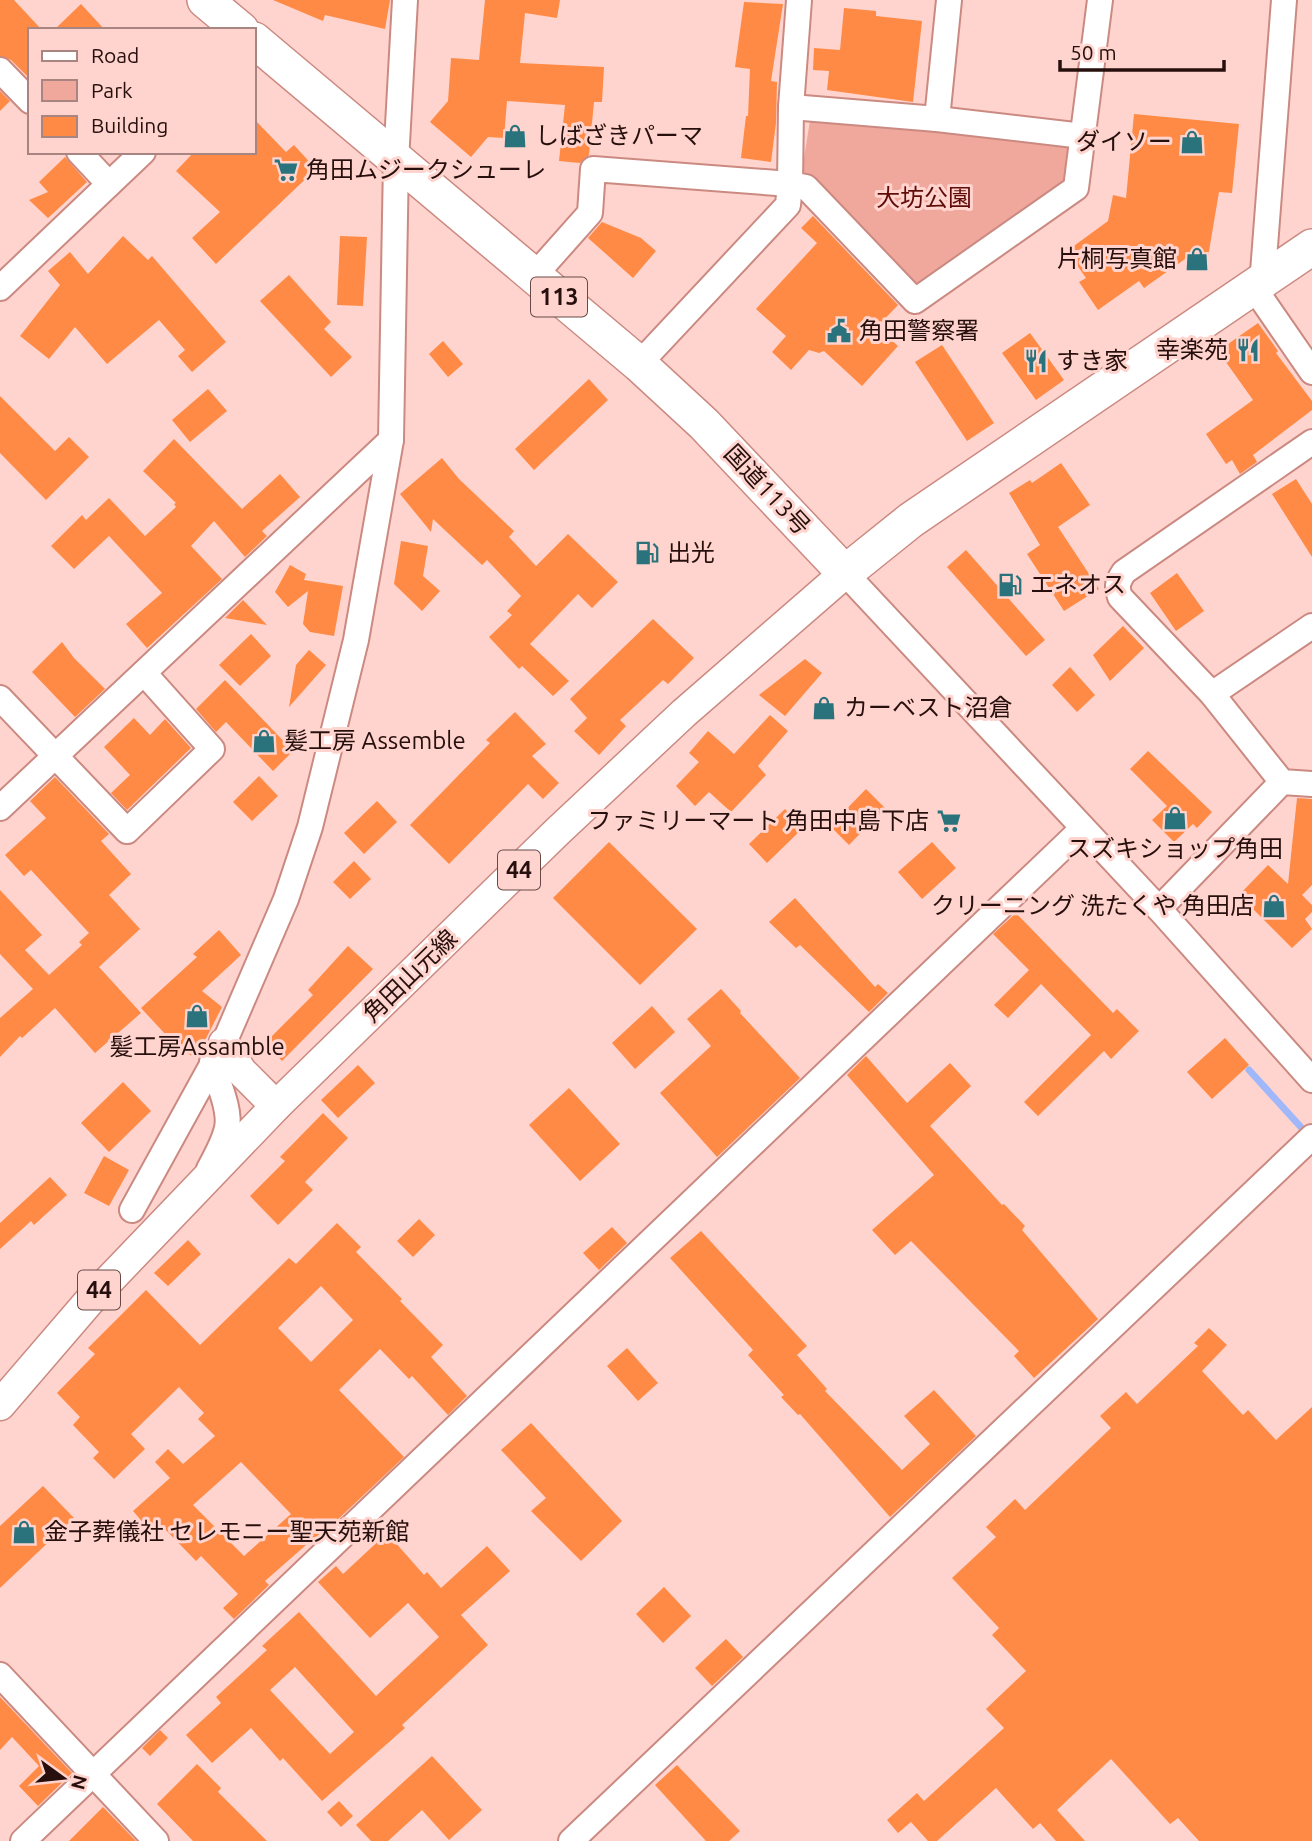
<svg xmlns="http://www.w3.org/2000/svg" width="1312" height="1841" font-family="Ubuntu,'Noto Sans JP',sans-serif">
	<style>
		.green { fill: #f0a79c }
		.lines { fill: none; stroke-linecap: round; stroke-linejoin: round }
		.stream { stroke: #a0b8fa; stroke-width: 7 }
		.building { fill: #ff8a45; fill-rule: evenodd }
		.minor-casing { stroke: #cb8a81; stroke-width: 28 }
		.major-casing { stroke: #cb8a81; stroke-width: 33 }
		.highway-casing { stroke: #cb8a81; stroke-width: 38 }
		.minor { stroke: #fff; stroke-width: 24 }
		.major { stroke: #fff; stroke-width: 30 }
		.highway { stroke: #fff; stroke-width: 35 }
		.labels { text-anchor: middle; stroke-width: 6; stroke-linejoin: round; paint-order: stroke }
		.shield { fill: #ffd4ce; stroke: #674a46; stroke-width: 2 }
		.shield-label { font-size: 23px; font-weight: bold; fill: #260f0c }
		.poi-label { font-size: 24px; fill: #260f0c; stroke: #ffd4ce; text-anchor: start }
		.park-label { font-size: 24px; fill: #5f0c08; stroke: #ffd4ce }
		.street-label { font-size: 24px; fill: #260f0c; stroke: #ffd4ce }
	</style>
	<rect width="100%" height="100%" fill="#ffd4ce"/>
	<path class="green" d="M810 121 1071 144 1066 182 919 284 909 280 802 170Z"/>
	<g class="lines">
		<path class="stream" d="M1249 1070 1309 1136"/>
	</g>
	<g class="building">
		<path d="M0 0H14L42 30H30V79L11 60 0 56Z"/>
		<path d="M273 0H390L385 29 325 15 323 21Z"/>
		<path d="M485 0H560L557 18 525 13 520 63 604 67 602 102H594L589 155 580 163 559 161 565 105 507 101 504 138 488 137 471 157 430 122 448 101 451 58 479 60Z"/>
		<path d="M744 2 783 4 771 81 777 82 776 123 771 162 741 158 746 116H748L750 69 735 67Z"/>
		<path d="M81 4 105 30H54Z"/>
		<path d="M844 8 876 11V16L922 21 913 102 827 90 829 71 813 70 814 48 840 50Z"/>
		<path d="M0 91 10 101 0 111Z"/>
		<path d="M1134 114 1239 124 1232 193 1219 192 1207 263 1185 259 1144 288 1139 281 1098 310 1079 282 1086 278 1067 251 1108 221 1113 195 1126 198Z"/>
		<path d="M254 119 286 152 294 145 316 169 216 264 192 238 220 212 176 171 194 152H254Z"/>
		<path d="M65 157 87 182 48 218 29 200 48 192 39 182Z"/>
		<path d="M813 216 898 305 877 327 898 346 862 386 824 351 819 353 809 350 791 370 772 352 786 336 756 309 817 243 801 228Z"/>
		<path d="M602 222 641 238 656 251 633 278 588 238Z"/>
		<path d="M123 236 148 260 152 256 226 342 192 372 178 356 185 350 159 320 107 364 75 327 49 359 20 336 60 285 48 271 70 252 88 274Z"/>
		<path d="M340 236 367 237 363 306 337 305Z"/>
		<path d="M289 275 331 322 324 329 352 357 331 377 260 301Z"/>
		<path d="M1258 323 1278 351 1276 353 1312 401V410L1253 455 1257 462 1240 474 1232 460 1226 464 1206 434 1253 400 1218 351Z"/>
		<path d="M1030 333 1064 380 1036 400 1002 353Z"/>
		<path d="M443 341 463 364 448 377 429 354Z"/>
		<path d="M942 345 994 423 967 441 915 362Z"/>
		<path d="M589 379 608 400 534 470 515 449Z"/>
		<path d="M208 389 227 411 190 442 172 420Z"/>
		<path d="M0 396 55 451 69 437 89 457 46 500 0 453Z"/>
		<path d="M174 439 242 509 280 474 300 497 262 531 267 536 245 557 214 521 191 546 222 579 147 648 126 624 162 593 109 536 74 569 51 546 82 515 86 520 109 498 145 536 176 507 174 504 176 503 143 471Z"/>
		<path d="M442 458 459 479 514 531 509 537 536 566 568 534 618 582 592 608 578 594 530 644 569 681 553 696 522 666 519 669 489 637 512 615 507 611 521 596 487 560 482 565 433 519 431 532 400 494Z"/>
		<path d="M1061 463 1090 505 1058 527 1099 589 1064 611 1027 554 1040 545 1009 493 1030 480 1032 483Z"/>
		<path d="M1296 479 1312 504V557L1272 494Z"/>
		<path d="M401 541 428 546 423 576 440 591 422 611 394 584Z"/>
		<path d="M966 550 1045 640 1026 656 947 567Z"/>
		<path d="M290 565 306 574 304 580 343 586 334 636 310 632 303 624 308 591 288 607 275 592Z"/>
		<path d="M1177 573 1204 611 1176 631 1150 593Z"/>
		<path d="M243 600 267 625 225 618Z"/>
		<path d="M653 619 694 658 668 684 663 680 620 720 626 726 599 755 574 731 587 718 570 699Z"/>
		<path d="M1123 626 1144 648 1110 681 1093 655Z"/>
		<path d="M251 634 271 656 240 686 219 665Z"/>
		<path d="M62 642 74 658 105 689 75 717 32 672Z"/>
		<path d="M309 650 326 665 289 707 296 665Z"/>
		<path d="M805 659 822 673 785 716 759 695Z"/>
		<path d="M1070 667 1095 695 1077 712 1052 685Z"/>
		<path d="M225 680 293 751 273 771 226 722 216 732 196 709Z"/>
		<path d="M515 712 546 744 532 756 559 783 543 799 528 784 449 864 410 825 490 743 486 740Z"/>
		<path d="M770 715 788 731 758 766 766 775 731 812 709 792 695 806 676 786 699 762 689 753 708 731 734 754Z"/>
		<path d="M134 718 150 735 165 719 191 748 127 810 111 793 130 775 104 747Z"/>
		<path d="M1148 751 1212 812 1197 828 1193 824 1174 842 1152 820 1167 806 1130 769Z"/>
		<path d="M259 776 278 796 252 821 233 802Z"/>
		<path d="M55 777 109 834 101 841 131 874 109 895 140 929 99 967 141 1013 95 1053 55 1008 22 1038 20 1036 0 1057V1018L33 989 0 954V890L42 935 25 950 49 975 82 945 79 942 89 933 31 870 24 876 5 855 46 818 30 801Z"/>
		<path d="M866 789 885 808 849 845 830 826Z"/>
		<path d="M1297 798 1312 799V885L1302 895 1312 905V912L1305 919 1312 929 1292 948 1239 895 1268 865 1288 884Z"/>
		<path d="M377 801 397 822 364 854 344 833Z"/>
		<path d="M785 809 803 828 767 863 749 844Z"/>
		<path d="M609 842 697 929 640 985 553 898Z"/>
		<path d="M932 842 956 868 922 899 898 872Z"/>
		<path d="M354 861 371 879 350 899 333 882Z"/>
		<path d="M795 898 875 987 878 984 888 993 869 1012 800 945 796 948 769 922Z"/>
		<path d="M1016 913 1113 1013 1117 1009 1139 1031 1111 1059 1104 1051 1038 1116 1024 1102 1091 1035 1041 984 1008 1018 994 1005 1029 970 993 934Z"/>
		<path d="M219 930 241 955 202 991 222 1007 196 1058 179 1049 141 1008 197 957 193 954Z"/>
		<path d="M348 946 373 969 282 1061 265 1043 313 995 308 990Z"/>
		<path d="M721 989 741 1011 740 1013 800 1078 717 1157 660 1093 711 1046 687 1019Z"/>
		<path d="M652 1006 675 1032 635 1069 612 1043Z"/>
		<path d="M1225 1038 1249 1065 1212 1099 1187 1072Z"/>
		<path d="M866 1056 907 1103 950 1063 971 1086 930 1126 1002 1205 1004 1204 1025 1226 1022 1230 1098 1319 1034 1378 1014 1356 1019 1351 911 1241 895 1255 872 1230 934 1175 847 1075Z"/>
		<path d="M358 1065 375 1083 338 1118 321 1100Z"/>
		<path d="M123 1082 151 1111 109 1152 81 1123Z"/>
		<path d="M569 1088 620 1144 580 1181 529 1125Z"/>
		<path d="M323 1113 348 1138 305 1182 313 1190 278 1225 250 1196 285 1161 280 1157Z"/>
		<path d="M104 1156 129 1170 109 1206 84 1193Z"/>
		<path d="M50 1177 67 1195 34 1225 31 1221 0 1249V1223Z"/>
		<path d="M419 1219 435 1235 413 1257 397 1241Z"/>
		<path d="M337 1223 361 1247 356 1252 402 1299 400 1301 443 1345 431 1357 467 1396 448 1415 412 1376 409 1379 380 1349 339 1390 404 1457 316 1540 314 1538 265 1581 269 1585 234 1619 223 1608 238 1594 201 1556 196 1561 161 1525 152 1533 133 1511 170 1478 155 1462 168 1449 183 1464 215 1436 198 1419 204 1413 179 1387 131 1434 145 1449 114 1479 93 1458 99 1452 73 1425 80 1417 57 1393 95 1354 88 1348 146 1290 200 1345 289 1258 296 1264ZM321 1286 353 1320 311 1362 278 1328ZM241 1462 291 1514 244 1556 193 1505Z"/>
		<path d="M612 1227 627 1243 599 1270 583 1253Z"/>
		<path d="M701 1231 807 1346 797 1355 827 1389 825 1391 902 1470 930 1444 904 1416 934 1390 976 1436 890 1517 800 1414 798 1415 781 1397 784 1395 748 1355 753 1350 670 1258Z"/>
		<path d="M188 1240 201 1254 168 1286 154 1273Z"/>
		<path d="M1209 1328 1227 1345 1202 1371 1243 1415 1248 1410 1276 1440 1312 1407V1841H1199L1178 1818 1170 1824 1111 1759 1057 1810 1085 1841H1056L1040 1823 1033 1829 996 1788 937 1841H928L911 1822 898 1833 887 1820 917 1793 924 1801 1004 1728 986 1709 1026 1671 992 1635 999 1628 952 1578 996 1537 986 1527 1015 1499 1025 1510 1111 1428 1100 1416 1126 1392 1137 1404 1198 1346 1194 1343Z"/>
		<path d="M627 1348 658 1383 638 1401 607 1366Z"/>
		<path d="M531 1423 622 1521 581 1561 531 1511 546 1498 501 1450Z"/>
		<path d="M43 1486 74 1518 0 1588V1526Z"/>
		<path d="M387 1533 424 1575 427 1572 441 1588 487 1546 510 1571 461 1615 488 1645 402 1725 405 1728 322 1801 283 1758 280 1761 251 1728 212 1763 186 1735 221 1703 216 1697 267 1650 262 1646 299 1612 376 1696 439 1637 408 1603 370 1638 318 1582 336 1566 343 1574ZM295 1667 354 1732 330 1754 270 1690Z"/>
		<path d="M664 1587 691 1616 663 1643 636 1614Z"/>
		<path d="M726 1639 743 1657 712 1686 695 1668Z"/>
		<path d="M0 1697 72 1773 38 1806 19 1786 39 1766 12 1737 0 1750Z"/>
		<path d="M160 1730 168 1738 150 1756 142 1748Z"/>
		<path d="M432 1756 482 1810 449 1840 422 1810 388 1841H371L356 1825Z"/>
		<path d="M197 1764 221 1788 218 1792 267 1841H193L157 1804Z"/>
		<path d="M677 1765 740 1831 729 1841H706L655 1785Z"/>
		<path d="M339 1801 353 1816 341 1827 327 1812Z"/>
		<path d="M103 1807 136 1841H69Z"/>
	</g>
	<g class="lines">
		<g class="minor-casing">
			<g id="minor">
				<path d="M1284 0 1261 298 1312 372"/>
				<path d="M0 70 30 101"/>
				<path d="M791 107 937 119 949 0"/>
				<path d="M937 119 1083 136"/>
				<path d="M79 152 109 184"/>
				<path d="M534 276 590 213 593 169 790 184 791 107 799 0"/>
				<path d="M0 288 143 152"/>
				<path d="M639 364 788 205 790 184 806 187 915 301 1076 188 1100 0"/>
				<path d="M1312 442 1124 572C1118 581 1116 586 1120 597L1212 694 1282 782 1312 784"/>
				<path d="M845 573 1159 909 1312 1080"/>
				<path d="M1212 694 1312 626"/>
				<path d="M0 698 127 831 212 749 144 673"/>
				<path d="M0 808 391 440"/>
				<path d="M1159 909 1282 782"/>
				<path d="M209 1169C216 1156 224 1142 227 1128 231 1109 217 1081 212 1062"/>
				<path d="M132 1210 224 1043 286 899 310 827 356 640 391 440 396 161 405 0"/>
				<path d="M0 1675 156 1841"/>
				<path d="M23 1841 1082 829"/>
				<path d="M571 1841 1312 1137"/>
			</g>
		</g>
		<g class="major-casing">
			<g id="major">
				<path d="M224 1043 241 1071 276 1106"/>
				<path d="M0 1405 92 1298 276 1106 558 831 684 713 845 573"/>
			</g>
		</g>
		<g class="highway-casing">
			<g id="highway">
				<path d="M205 0 241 30"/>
				<path d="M254 40 639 364 704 424 845 573 911 520 1312 247"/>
			</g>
		</g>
		<use href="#minor" class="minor"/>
		<use href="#major" class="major"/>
		<use href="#highway" class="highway"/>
	</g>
	<defs>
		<g id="shop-bare" transform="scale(1.89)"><path d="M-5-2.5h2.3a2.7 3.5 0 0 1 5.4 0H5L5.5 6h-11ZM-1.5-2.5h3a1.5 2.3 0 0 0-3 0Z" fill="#2a727c" stroke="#ffd4ce" stroke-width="2.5" paint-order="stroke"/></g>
		<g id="supermarket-bare" transform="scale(1.89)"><path d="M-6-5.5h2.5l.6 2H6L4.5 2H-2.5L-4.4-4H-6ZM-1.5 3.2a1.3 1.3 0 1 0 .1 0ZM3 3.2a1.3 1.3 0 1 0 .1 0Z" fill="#2a727c" stroke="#ffd4ce" stroke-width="2.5" paint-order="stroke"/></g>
		<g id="civic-bare" transform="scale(1.89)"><path d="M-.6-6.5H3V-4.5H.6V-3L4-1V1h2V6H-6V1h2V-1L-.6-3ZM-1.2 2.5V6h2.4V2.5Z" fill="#2a727c" stroke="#ffd4ce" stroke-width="2.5" paint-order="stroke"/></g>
		<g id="restaurant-bare" transform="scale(1.89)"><path d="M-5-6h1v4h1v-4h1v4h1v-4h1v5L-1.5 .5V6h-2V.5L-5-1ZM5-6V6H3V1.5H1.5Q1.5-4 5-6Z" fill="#2a727c" stroke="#ffd4ce" stroke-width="2.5" paint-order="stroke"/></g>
		<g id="fuel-bare" transform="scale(1.89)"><path d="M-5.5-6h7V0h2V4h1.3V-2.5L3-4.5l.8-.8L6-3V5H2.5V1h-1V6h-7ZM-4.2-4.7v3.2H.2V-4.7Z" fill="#2a727c" stroke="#ffd4ce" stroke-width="2.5" paint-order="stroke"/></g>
	</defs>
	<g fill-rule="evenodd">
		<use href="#shop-bare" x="515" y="136"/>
		<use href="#shop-bare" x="1192" y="142"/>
		<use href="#supermarket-bare" x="286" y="170"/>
		<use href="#shop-bare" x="1197" y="259"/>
		<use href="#civic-bare" x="839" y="331"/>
		<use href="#restaurant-bare" x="1248" y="350"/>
		<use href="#restaurant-bare" x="1036" y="361"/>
		<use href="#fuel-bare" x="647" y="553"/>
		<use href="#fuel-bare" x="1010" y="585"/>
		<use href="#shop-bare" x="824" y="708"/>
		<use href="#shop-bare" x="264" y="741"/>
		<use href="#shop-bare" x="1175" y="818"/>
		<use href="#supermarket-bare" x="949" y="821"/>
		<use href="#shop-bare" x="1274" y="906"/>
		<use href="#shop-bare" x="197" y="1016"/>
		<use href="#shop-bare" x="24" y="1532"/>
	</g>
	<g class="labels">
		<g class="shield">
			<rect x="531" y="277.5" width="56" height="39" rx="5"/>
			<rect x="498" y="850.5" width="42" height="39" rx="5"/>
			<rect x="78" y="1270.5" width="42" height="39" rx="5"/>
		</g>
		<g class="shield-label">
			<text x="559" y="305">113</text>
			<text x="519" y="878">44</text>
			<text x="99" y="1298">44</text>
		</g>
		<g class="poi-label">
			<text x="535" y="144">しばざきパーマ</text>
			<text x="1172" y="150" text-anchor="end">ダイソー</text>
			<text x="306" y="178">角田ムジークシューレ</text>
			<text x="1177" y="267" text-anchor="end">片桐写真館</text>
			<text x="859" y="339">角田警察署</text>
			<text x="1228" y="358" text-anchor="end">幸楽苑</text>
			<text x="1056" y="369">すき家</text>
			<text x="667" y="561">出光</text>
			<text x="1030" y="593">エネオス</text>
			<text x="844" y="716">カーベスト沼倉</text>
			<text x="284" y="749">髪工房 Assemble</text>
			<text x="929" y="829" text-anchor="end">ファミリーマート 角田中島下店</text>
			<text x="1175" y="857" text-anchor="middle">スズキショップ角田</text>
			<text x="1254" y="914" text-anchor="end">クリーニング 洗たくや 角田店</text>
			<text x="197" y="1055" text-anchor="middle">髪工房Assamble</text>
			<text x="44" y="1540">金子葬儀社 セレモニー聖天苑新館</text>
		</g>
		<g class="park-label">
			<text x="924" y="206">大坊公園</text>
		</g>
		<g class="street-label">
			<text transform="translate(767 490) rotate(47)" y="8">国道113号</text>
			<text transform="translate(410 976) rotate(-44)" y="8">角田山元線</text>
		</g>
	</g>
	<rect x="28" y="28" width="228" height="126" fill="#ffd4ce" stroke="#a88580" stroke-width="2"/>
	<rect x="42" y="51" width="35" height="10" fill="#ffffff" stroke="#a88580" stroke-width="2"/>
	<text x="91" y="63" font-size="21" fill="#260f0c">Road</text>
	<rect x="42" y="80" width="35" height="21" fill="#f0a79c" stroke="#a88580" stroke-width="2"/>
	<text x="91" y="98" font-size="21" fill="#260f0c">Park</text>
	<rect x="42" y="116" width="35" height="21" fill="#ff8a45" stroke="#a88580" stroke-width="2"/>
	<text x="91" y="133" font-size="21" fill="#260f0c">Building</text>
	<g transform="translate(63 1778) rotate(105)" stroke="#ffd4ce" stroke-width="5" paint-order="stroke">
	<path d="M0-5L12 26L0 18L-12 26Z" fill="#260f0c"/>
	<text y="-10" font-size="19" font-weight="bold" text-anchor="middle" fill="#260f0c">N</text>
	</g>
	<path d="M1060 60v10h164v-10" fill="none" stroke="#260f0c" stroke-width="3.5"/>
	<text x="1070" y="60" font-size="21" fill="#260f0c" stroke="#ffd4ce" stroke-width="5" paint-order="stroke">50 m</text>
</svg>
